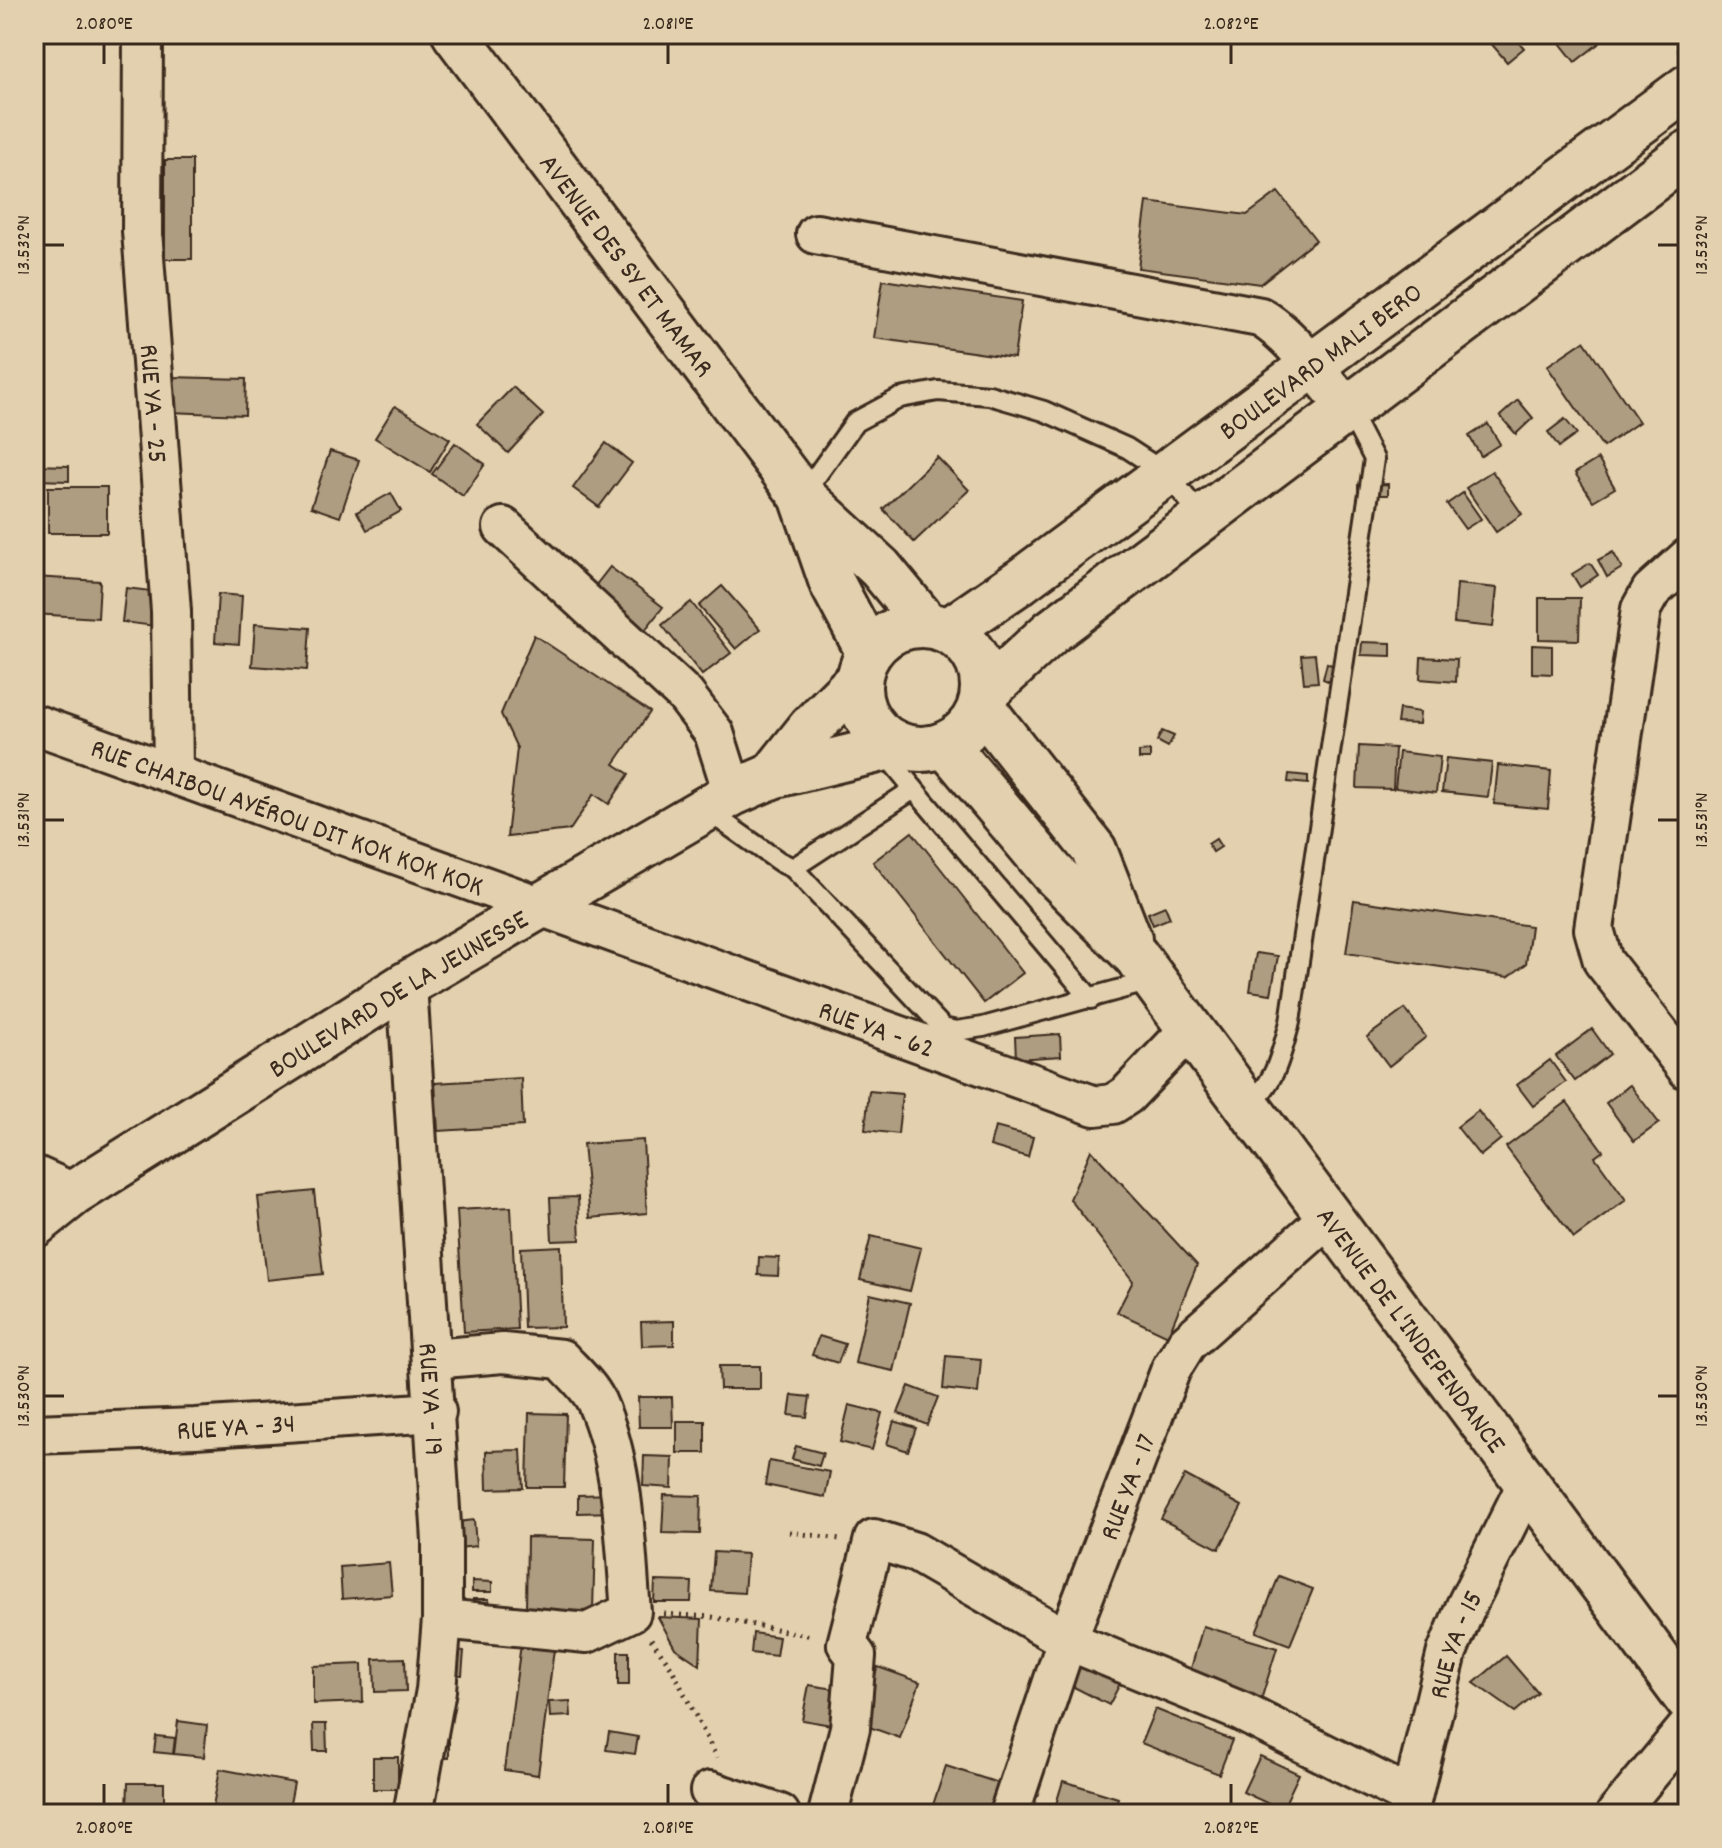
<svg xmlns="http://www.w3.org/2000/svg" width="1722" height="1848" font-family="Dekko,sans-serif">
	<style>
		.building { fill: #af9d81; stroke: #3b2a1e; stroke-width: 2 }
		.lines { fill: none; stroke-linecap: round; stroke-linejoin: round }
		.lane-casing { stroke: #3b2a1e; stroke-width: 24 }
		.street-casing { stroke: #3b2a1e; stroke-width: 44 }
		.secondary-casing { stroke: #3b2a1e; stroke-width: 50 }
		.primary-casing { stroke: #3b2a1e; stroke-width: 50 }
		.highway-casing { stroke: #3b2a1e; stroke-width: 50 }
		.path { stroke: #3b2a1e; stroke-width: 5; stroke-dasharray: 2 6; stroke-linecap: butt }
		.lane { stroke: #e3d0ae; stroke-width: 18 }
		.street { stroke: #e3d0ae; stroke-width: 38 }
		.secondary { stroke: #e3d0ae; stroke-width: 44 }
		.primary { stroke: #e3d0ae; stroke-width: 44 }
		.highway { stroke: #e3d0ae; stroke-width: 44 }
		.ticks { fill: none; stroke: #3b2a1e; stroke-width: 3 }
		.labels { text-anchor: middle; stroke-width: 8; stroke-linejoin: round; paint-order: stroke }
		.street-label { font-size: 28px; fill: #3b2a1e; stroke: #e3d0ae }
		.neatline { fill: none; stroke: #3b2a1e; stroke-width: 3 }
		.ticks-label { font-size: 20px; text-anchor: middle; fill: #3b2a1e }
	</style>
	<rect width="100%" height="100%" fill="#e3d0ae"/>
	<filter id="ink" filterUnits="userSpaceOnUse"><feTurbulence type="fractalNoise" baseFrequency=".0125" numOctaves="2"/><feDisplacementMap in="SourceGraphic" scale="16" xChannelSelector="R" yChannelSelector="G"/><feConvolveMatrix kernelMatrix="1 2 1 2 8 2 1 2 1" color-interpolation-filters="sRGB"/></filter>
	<g filter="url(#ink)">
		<g class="building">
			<path d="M1483 34H1512L1524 48 1507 62Z"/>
			<path d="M1553 34H1611L1575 62Z"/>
			<path d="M1686 45 1688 54 1682 57 1678 50Z"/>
			<rect x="165" y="160" width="27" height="99"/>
			<path d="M1278 192 1316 240 1260 284 1138 268 1147 202 1247 215Z"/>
			<path d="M883 280 1022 301 1014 358 874 338Z"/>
			<path d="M1584 341 1639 422 1603 447 1547 366Z"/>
			<path d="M170 377 246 379 245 415 169 412Z"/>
			<path d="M513 387 543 415 508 453 477 424Z"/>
			<path d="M1518 400 1533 418 1516 434 1500 416Z"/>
			<path d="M395 406 450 439 430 472 375 438Z"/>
			<path d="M1565 419 1577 434 1559 447 1548 432Z"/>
			<path d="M1488 424 1500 444 1481 456 1469 436Z"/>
			<path d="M455 443 485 464 463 496 432 474Z"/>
			<path d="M606 443 632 463 599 507 573 488Z"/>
			<path d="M330 451 359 460 340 517 311 507Z"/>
			<path d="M937 457 969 490 914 542 883 509Z"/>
			<path d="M1598 459 1615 488 1593 501 1575 473Z"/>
			<path d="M34 465 69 466V481L34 480Z"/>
			<path d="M1492 471 1522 514 1496 532 1466 488Z"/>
			<path d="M1388 484V495H1358V485Z"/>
			<rect x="48" y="487" width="59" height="46"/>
			<path d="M391 493 401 511 367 530 357 512Z"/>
			<path d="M1463 493 1481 519 1465 529 1447 504Z"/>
			<path d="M1613 552 1622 568 1607 577 1598 560Z"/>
			<path d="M1590 563 1598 575 1580 587 1572 574Z"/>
			<path d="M610 567 663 607 641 635 588 595Z"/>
			<path d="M34 577 100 581 98 618 34 614Z"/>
			<path d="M1457 584 1497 588 1493 627 1454 623Z"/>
			<path d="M722 586 760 629 736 649 699 606Z"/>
			<path d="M126 588 167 593 163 627 122 622Z"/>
			<path d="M218 594 242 596 239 644 215 642Z"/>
			<path d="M1539 598H1580L1579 640 1539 639Z"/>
			<path d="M691 602 731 653 702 675 662 625Z"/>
			<path d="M255 624 310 628 307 670 252 666Z"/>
			<path d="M534 635 650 712 614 764 629 774 609 804 594 794 570 830 507 837 517 748 501 714Z"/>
			<path d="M1362 642 1391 643V656L1361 655Z"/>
			<path d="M1532 645 1552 646V674L1532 673Z"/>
			<path d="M1315 654 1318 682 1304 683 1301 655Z"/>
			<path d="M1421 657 1457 659 1456 682 1420 679Z"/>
			<path d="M1327 663 1340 669 1337 685 1323 679Z"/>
			<path d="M1399 709 1420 712 1419 724 1397 723Z"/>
			<path d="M1162 731 1174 736 1168 747 1157 741Z"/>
			<path d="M1359 746 1395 748 1393 789 1357 788Z"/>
			<path d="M1150 751V759H1139V752Z"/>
			<path d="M1399 752 1440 757 1436 793 1395 788Z"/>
			<path d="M1446 758 1492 763 1488 797 1442 792Z"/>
			<path d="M1498 765 1551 771 1548 809 1494 804Z"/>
			<path d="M1289 774 1308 776V784L1288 782Z"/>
			<path d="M912 832 1023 973 984 1003 873 862Z"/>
			<path d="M1216 839 1221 847 1213 852 1208 844Z"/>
			<path d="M1354 900 1531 926 1526 964 1508 977 1346 953Z"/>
			<path d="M1165 906 1170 918 1153 925 1148 913Z"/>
			<path d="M1256 953 1278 956 1271 994 1250 991Z"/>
			<path d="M1405 1009 1426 1037 1389 1066 1367 1037Z"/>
			<path d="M1592 1029 1610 1054 1575 1081 1556 1056Z"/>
			<path d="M1060 1034 1061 1056 1016 1059 1015 1037Z"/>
			<path d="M1550 1060 1566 1082 1533 1106 1517 1085Z"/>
			<path d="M521 1078 523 1126 438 1131 435 1083Z"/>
			<path d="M1630 1085 1659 1123 1634 1141 1606 1103Z"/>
			<path d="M869 1091 902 1094 898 1134 865 1130Z"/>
			<path d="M1567 1102 1603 1151 1595 1157 1626 1200 1574 1238 1506 1147Z"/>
			<path d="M1478 1111 1501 1139 1480 1156 1457 1127Z"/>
			<path d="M995 1127 1033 1137 1028 1157 990 1146Z"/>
			<path d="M643 1140 647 1213 590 1218 583 1144Z"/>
			<path d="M1091 1150 1197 1265 1168 1336 1117 1312 1133 1281 1070 1199Z"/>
			<path d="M314 1191 323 1274 267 1280 258 1197Z"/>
			<path d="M578 1197 580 1240 552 1241 550 1198Z"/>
			<path d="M511 1207 517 1329 464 1332 457 1210Z"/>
			<path d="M871 1236 921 1248 910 1291 860 1280Z"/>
			<path d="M561 1246 563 1327 524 1328 521 1248Z"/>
			<path d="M759 1257 779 1258 778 1276 758 1275Z"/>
			<path d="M870 1294 910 1303 894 1371 855 1363Z"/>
			<path d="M674 1321V1345L642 1346 641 1322Z"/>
			<path d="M819 1336 845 1344 838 1363 812 1355Z"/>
			<path d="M946 1356 981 1359 978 1393 943 1389Z"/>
			<path d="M719 1366H760V1389H720Z"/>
			<path d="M909 1386 938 1397 927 1425 898 1413Z"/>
			<path d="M792 1395 810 1397 807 1417 789 1415Z"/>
			<path d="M638 1397H672L673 1427H639Z"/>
			<path d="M849 1405 882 1413 872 1450 840 1442Z"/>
			<path d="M529 1413 566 1414 564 1487H527Z"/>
			<rect x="677" y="1421" width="28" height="32"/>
			<path d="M894 1421 916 1428 908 1451 887 1444Z"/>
			<path d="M796 1446 823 1453 819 1466 792 1459Z"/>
			<path d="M521 1450 523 1488 487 1489 486 1451Z"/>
			<path d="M644 1456 673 1457 672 1488 643 1486Z"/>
			<path d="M769 1461 830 1472 825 1497 765 1485Z"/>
			<path d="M1185 1475 1242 1506 1219 1549 1161 1519Z"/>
			<path d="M615 1494V1512L578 1513V1495Z"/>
			<path d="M664 1495 701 1496 700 1534 662 1533Z"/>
			<path d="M474 1520 476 1546 459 1548 458 1522Z"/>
			<path d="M527 1537 595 1539 593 1611 526 1610Z"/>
			<path d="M714 1552 747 1554 744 1593 711 1591Z"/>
			<path d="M389 1563 392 1595 342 1599 340 1567Z"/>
			<path d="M1279 1576 1313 1589 1290 1645 1256 1632Z"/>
			<path d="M472 1581 492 1582V1592H472Z"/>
			<path d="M655 1581 692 1582 691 1602H654Z"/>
			<rect x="473" y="1599" width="16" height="13"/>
			<path d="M658 1617 702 1619 700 1665 675 1648Z"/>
			<path d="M1203 1626 1277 1648 1261 1700 1188 1679Z"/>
			<path d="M753 1633 779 1637 776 1656 751 1653Z"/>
			<path d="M521 1644 554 1649 538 1775 504 1770Z"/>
			<path d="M448 1649 464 1651 462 1675 446 1674Z"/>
			<rect x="618" y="1652" width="11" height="33"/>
			<path d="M1082 1655 1124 1676 1109 1705 1068 1684Z"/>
			<path d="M1506 1656 1538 1693 1515 1712 1474 1683Z"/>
			<path d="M405 1658 406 1691 375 1692 374 1659Z"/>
			<path d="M362 1664 363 1702 313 1704V1666Z"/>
			<path d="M878 1667 920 1682 900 1738 858 1723Z"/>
			<path d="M809 1685 849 1691 843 1727 802 1720Z"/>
			<path d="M570 1701 571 1716 550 1717 549 1702Z"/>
			<path d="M1155 1709 1232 1740 1219 1774 1141 1743Z"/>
			<path d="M178 1721 207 1725 204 1757 174 1754Z"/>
			<path d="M313 1724H326L327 1751H314Z"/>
			<path d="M609 1732 638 1737 635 1754 606 1750Z"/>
			<path d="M156 1736 175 1738 173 1754 154 1752Z"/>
			<rect x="432" y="1738" width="17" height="20"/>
			<path d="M1260 1756 1299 1774 1282 1810 1243 1792Z"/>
			<rect x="373" y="1757" width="25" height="32"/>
			<path d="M946 1766 998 1783 987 1814H930Z"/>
			<path d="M220 1769 294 1783 288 1814H255L213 1806Z"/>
			<path d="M1063 1781 1118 1798 1113 1814H1053Z"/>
			<path d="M128 1783H164V1809H127Z"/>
			<path d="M606 1801 636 1806 635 1814H604Z"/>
			<path d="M1123 1807 1144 1814H1121Z"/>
			<path d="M646 1809 685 1814H646Z"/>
		</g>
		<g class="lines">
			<g class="lane-casing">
				<g id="lane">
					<path d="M802 496 855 422 900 398 938 391 989 395 1044 411 1127 448 1167 474 1203 518"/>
					<path d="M914 789 1091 999"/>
					<path d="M705 809 780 862 793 868 914 789 882 750"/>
					<path d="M793 868 943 1028 956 1031 983 1027 1154 980"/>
					<path d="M1247 1107C1276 1082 1280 1058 1290 1022L1374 459 1348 409"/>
				</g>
			</g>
			<g class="street-casing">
				<g id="street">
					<path id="s1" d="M143 34 142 231 171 611 173 773"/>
					<path d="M816 234 1260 317C1290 333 1325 382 1348 409"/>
					<path d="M503 527 685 695 714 733 733 793"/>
					<path d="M1688 558 1651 591 1641 609 1594 929 1603 961 1688 1070"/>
					<path id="s2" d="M34 724 1095 1106 1113 1104 1127 1095 1190 1029"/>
					<path id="s3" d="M407 984 442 1541V1619L436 1690 413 1814"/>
					<path d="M34 1175 74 1193"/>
					<path d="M432 1359 503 1353 561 1359C572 1371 589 1386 596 1401 625 1466 625 1543 631 1612L587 1633 442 1619"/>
					<path id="s4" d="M34 1434 195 1428 436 1412"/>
					<path d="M710 1791 780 1814"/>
					<path d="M828 1814 850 1728 856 1656 847 1644 874 1539 915 1552 1067 1640 1242 1712 1411 1797"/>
					<path id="s5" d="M1009 1814 1067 1640 1171 1369 1187 1343 1329 1217"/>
					<path id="s6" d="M1408 1814 1447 1652 1466 1606 1527 1484"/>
					<path d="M1616 1814 1688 1727"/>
				</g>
			</g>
			<g class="secondary-casing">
				<g id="secondary">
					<path d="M772 776 811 727 859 679"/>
					<path id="s7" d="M34 1225 74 1193 407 984 733 793 772 776 899 745"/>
				</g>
			</g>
			<g class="primary-casing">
				<g id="primary">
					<path id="s8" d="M948 631 1021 581 1688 87"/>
					<path d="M983 695 1051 632 1688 153"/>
				</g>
			</g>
			<g class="highway-casing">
				<g id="highway">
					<path id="s9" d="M455 34 802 496 880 568 927 625"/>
					<path d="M804 502 832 583 869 653"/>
					<circle cx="921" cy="687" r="62"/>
					<path d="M981 706 1094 850 1129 939"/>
					<path id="s10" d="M945 744 1052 872 1136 956 1688 1700"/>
				</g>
			</g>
			<g class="path">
				<path d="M789 1532 840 1539"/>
				<path d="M664 1614 712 1617 812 1636"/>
				<path d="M651 1639 671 1667 717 1758"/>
			</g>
			<use href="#lane" class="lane"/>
			<use href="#street" class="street"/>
			<use href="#secondary" class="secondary"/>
			<use href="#primary" class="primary"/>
			<use href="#highway" class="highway"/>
		</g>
	</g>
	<path class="ticks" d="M104 44V64M668 44V64M1231 44V64M44 245H64M1658 245H1678M44 820H64M1658 820H1678M44 1396H64M1658 1396H1678M104 1784V1804M668 1784V1804M1231 1784V1804"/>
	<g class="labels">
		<g class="street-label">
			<text dy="10" stroke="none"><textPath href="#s9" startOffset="288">AVENUE DES SY ET MAMAR</textPath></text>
			<text dy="10" stroke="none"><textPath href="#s8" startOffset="460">BOULEVARD MALI BERO</textPath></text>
			<text dy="10" stroke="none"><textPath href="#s1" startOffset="370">RUE YA - 25</textPath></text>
			<text dy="10" stroke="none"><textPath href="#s2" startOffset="270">RUE CHAIBOU AYÉROU DIT KOK KOK KOK</textPath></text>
			<text dy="10" stroke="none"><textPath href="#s7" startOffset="432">BOULEVARD DE LA JEUNESSE</textPath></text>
			<text dy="10" stroke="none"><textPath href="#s2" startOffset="896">RUE YA - 62</textPath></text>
			<text dy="10" stroke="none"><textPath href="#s10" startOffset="750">AVENUE DE L'INDEPENDANCE</textPath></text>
			<text dy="10" stroke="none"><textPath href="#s3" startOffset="416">RUE YA - 19</textPath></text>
			<text dy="10" stroke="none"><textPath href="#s4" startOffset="202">RUE YA - 34</textPath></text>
			<text dy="10" stroke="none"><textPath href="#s5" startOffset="348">RUE YA - 17</textPath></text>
			<text dy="10" stroke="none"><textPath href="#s6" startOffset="176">RUE YA - 15</textPath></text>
		</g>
	</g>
	<rect width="1722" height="1848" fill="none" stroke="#e3d0ae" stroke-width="88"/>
	<rect x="44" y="44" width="1634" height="1760" class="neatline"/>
	<g class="ticks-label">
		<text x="104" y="29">2.080°E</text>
		<text x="668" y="29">2.081°E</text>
		<text x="1231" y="29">2.082°E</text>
		<text transform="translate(22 245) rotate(-90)" y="7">13.532°N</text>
		<text transform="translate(1700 245) rotate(-90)" y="7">13.532°N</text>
		<text transform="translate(22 820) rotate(-90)" y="7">13.531°N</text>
		<text transform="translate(1700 820) rotate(-90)" y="7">13.531°N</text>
		<text transform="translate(22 1396) rotate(-90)" y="7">13.530°N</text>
		<text transform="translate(1700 1396) rotate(-90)" y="7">13.530°N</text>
		<text x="104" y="1833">2.080°E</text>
		<text x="668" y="1833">2.081°E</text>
		<text x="1231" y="1833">2.082°E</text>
	</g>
</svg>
